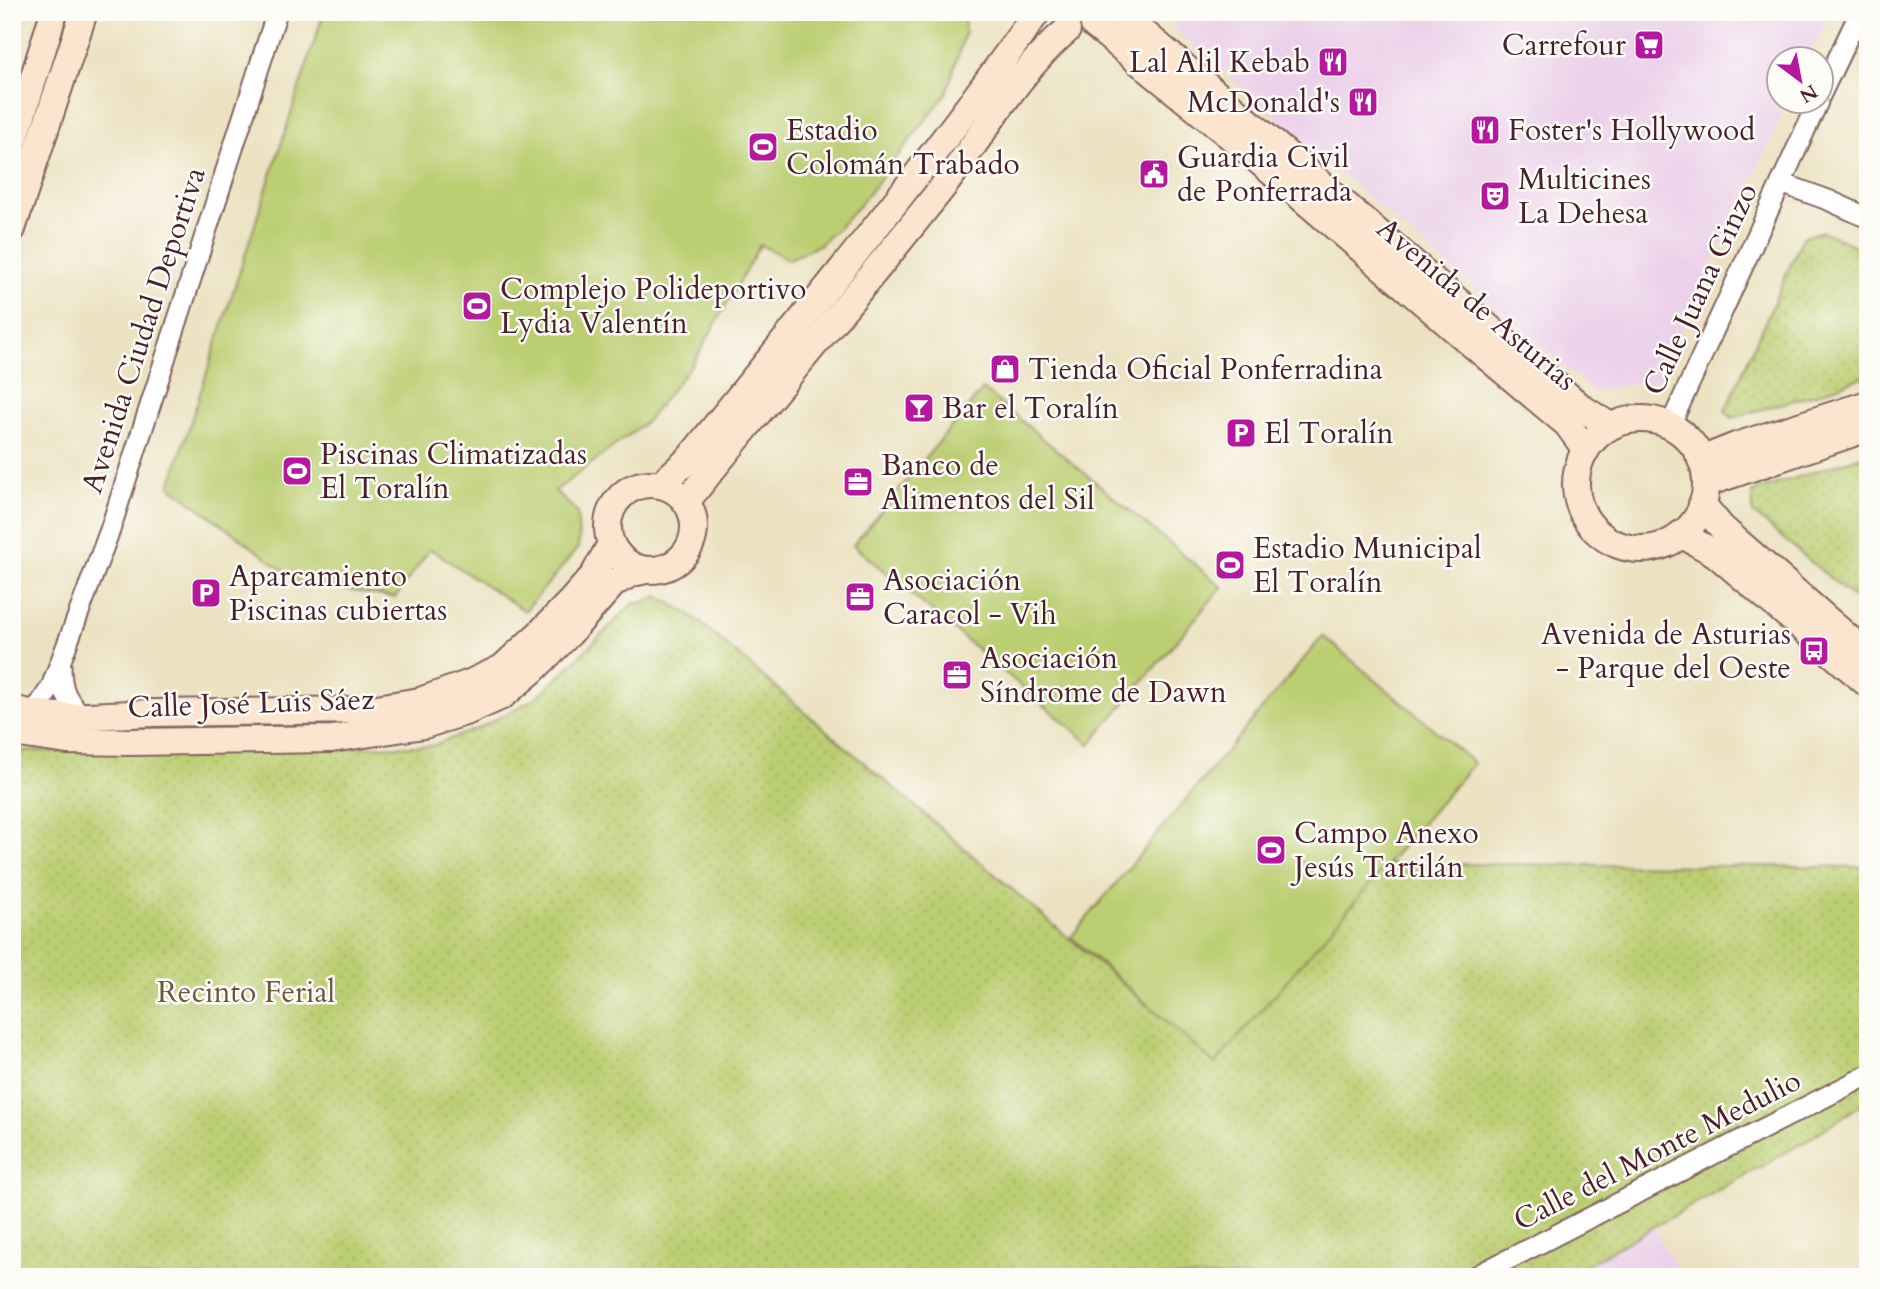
<svg xmlns="http://www.w3.org/2000/svg" width="1880" height="1289" font-family="Cardo,serif">
	<style>
		.built { fill: #ecd1ea }
		.green { fill: url(#green-dots); stroke: #83764e; stroke-width: 2 }
		.pitch { fill: #bcce72; stroke: #83764e; stroke-width: 2 }
		.lines { fill: none; stroke-linecap: round; stroke-linejoin: round }
		.street-casing { stroke: #836360; stroke-width: 23 }
		.secondary-casing { stroke: #836360; stroke-width: 30 }
		.street { stroke: #fff; stroke-width: 19 }
		.secondary { stroke: #fbe5cf; stroke-width: 26 }
		.labels { text-anchor: middle; stroke-width: 5; stroke-linejoin: round; paint-order: stroke }
		.poi-label { font-size: 30px; fill: #4a1f2b; stroke: #fdfcf7; text-anchor: start }
		.street-label { font-size: 30px; fill: #4a1f2b; stroke: #fdfcf7 }
		.park-label { font-size: 30px; fill: #6c5440; stroke: #fdfcf7 }
	</style>
	<defs>
		<pattern id="green-dots" width="8" height="8" patternUnits="userSpaceOnUse" patternTransform="scale(1.75)"><rect width="8" height="8" fill="#bcce72"/><path d="M2 2h.1M6 6h.1" fill="none" stroke="#a3b063" stroke-width="1.8" stroke-linecap="round"/></pattern>
	</defs>
	<rect width="100%" height="100%" fill="#fdfcf7"/>
	<filter id="ink" filterUnits="userSpaceOnUse"><feTurbulence type="fractalNoise" baseFrequency=".0143" numOctaves="2"/><feDisplacementMap in="SourceGraphic" scale="14" xChannelSelector="R" yChannelSelector="G"/><feConvolveMatrix kernelMatrix="1 2 1 2 8 2 1 2 1" color-interpolation-filters="sRGB"/></filter>
	<filter id="wash" filterUnits="userSpaceOnUse"><feTurbulence type="fractalNoise" baseFrequency=".00686" numOctaves="4" result="noise"/><feDisplacementMap in="SourceGraphic" scale="28" xChannelSelector="R" yChannelSelector="G"/><feGaussianBlur stdDeviation="1.57" result="paint"/><feColorMatrix in="noise" values="0 0 0 0 0 0 0 0 0 0 0 0 0 0 0 0 0 1.4 0 .05"/><feComposite in="paint" operator="in"/></filter>
	<g filter="url(#wash)">
		<rect width="100%" height="100%" fill="#ece2c1"/>
		<g class="built">
			<path d="M1183 12H1830L1808 59 1778 60V102H1788L1659 379 1594 392 1172 27Z"/>
			<path d="M1639 1201 1682 1277H1525Z"/>
		</g>
		<g class="green">
			<path d="M1822 231 1868 252V375L1822 392 1732 418 1725 411 1803 237Z"/>
			<path d="M1868 454V610L1753 513 1752 492Z"/>
			<path d="M658 596 690 614 1159 1015 1290 863 1868 867V1100L1806 1141 1565 1277H12V758L14 751 431 746 479 728 536 698 573 663 633 603H641Z"/>
		</g>
		<g class="pitch">
			<path d="M324 12H964L965 33 946 94 861 203 838 228 819 245 788 260C779 254 770 250 760 245L695 360 646 422 555 491 577 512 579 538 578 548 525 611 430 549 395 598 299 582 170 486Z"/>
			<path d="M983 389 1222 587 1090 744 853 545Z"/>
			<path d="M1323 636 1474 763 1215 1064 1071 937Z"/>
		</g>
	</g>
	<g filter="url(#ink)">
		<g class="lines">
			<g class="street-casing">
				<g id="street">
					<path d="M1820 96 1860 12"/>
					<path d="M1781 183 1828 200 1868 218"/>
					<path d="M1670 426 1818 102"/>
					<path d="M61 666C61 690 66 699 82 716"/>
					<path d="M29 713 40 704 51 687 110 530 277 12"/>
					<path d="M1474 1277 1868 1075"/>
				</g>
			</g>
			<g class="secondary-casing">
				<g id="secondary">
					<path d="M1119 12 1227 103 1582 408 1610 426"/>
					<path d="M1094 25 1231 137 1474 346 1567 424 1586 450"/>
					<path d="M12 147 54 12"/>
					<path d="M12 229 84 12"/>
					<circle cx="1641" cy="484" r="65"/>
					<path d="M1701 460 1736 446 1868 404"/>
					<path d="M1707 483 1868 428"/>
					<circle cx="651" cy="527" r="43"/>
					<path d="M660 485 689 459C807 312 929 167 1037 12"/>
					<path d="M686 502C770 396 858 294 942 188 983 136 1016 73 1067 30"/>
					<path d="M1702 504 1722 528 1868 655"/>
					<path d="M1681 534 1716 554 1868 684"/>
					<path d="M12 709 29 713 66 717 153 713 364 710 420 701 470 683 502 668 540 633 572 600 594 575 611 544"/>
					<path d="M12 733 67 741 132 742 332 739 424 725 468 711 502 696 533 670 569 634 614 583 632 573 646 570"/>
				</g>
			</g>
			<use href="#street" class="street"/>
			<use href="#secondary" class="secondary"/>
		</g>
	</g>
	<defs>
		<g id="supermarket-square" transform="scale(1.575)"><rect x="-9" y="-9" width="18" height="18" rx="4" fill="#b5179e" stroke="#fdfcf7"/><path d="M-6-5.5h2.5l.6 2H6L4.5 2H-2.5L-4.4-4H-6ZM-1.5 3.2a1.3 1.3 0 1 0 .1 0ZM3 3.2a1.3 1.3 0 1 0 .1 0Z" fill="#fff"/></g>
		<g id="restaurant-square" transform="scale(1.575)"><rect x="-9" y="-9" width="18" height="18" rx="4" fill="#b5179e" stroke="#fdfcf7"/><path d="M-5-6h1v4h1v-4h1v4h1v-4h1v5L-1.5 .5V6h-2V.5L-5-1ZM5-6V6H3V1.5H1.5Q1.5-4 5-6Z" fill="#fff"/></g>
		<g id="stadium-square" transform="scale(1.575)"><rect x="-9" y="-9" width="18" height="18" rx="4" fill="#b5179e" stroke="#fdfcf7"/><path d="M0-5a6.5 5 0 1 0 0 10a6.5 5 0 1 0 0-10ZM-3.5-1.8h7v3.6h-7Z" fill="#fff"/></g>
		<g id="civic-square" transform="scale(1.575)"><rect x="-9" y="-9" width="18" height="18" rx="4" fill="#b5179e" stroke="#fdfcf7"/><path d="M-.6-6.5H3V-4.5H.6V-3L4-1V1h2V6H-6V1h2V-1L-.6-3ZM-1.2 2.5V6h2.4V2.5Z" fill="#fff"/></g>
		<g id="theatre-square" transform="scale(1.575)"><rect x="-9" y="-9" width="18" height="18" rx="4" fill="#b5179e" stroke="#fdfcf7"/><path d="M-5-5.5Q0-4 5-5.5V0Q5 5 0 6Q-5 5-5 0ZM-3.3-2.5H-1v1.5H-3.3ZM1-2.5H3.3v1.5H1ZM-2.8 1Q0 5.5 2.8 1Z" fill="#fff"/></g>
		<g id="shop-square" transform="scale(1.575)"><rect x="-9" y="-9" width="18" height="18" rx="4" fill="#b5179e" stroke="#fdfcf7"/><path d="M-5-2.5h2.3a2.7 3.5 0 0 1 5.4 0H5L5.5 6h-11ZM-1.5-2.5h3a1.5 2.3 0 0 0-3 0Z" fill="#fff"/></g>
		<g id="bar-square" transform="scale(1.575)"><rect x="-9" y="-9" width="18" height="18" rx="4" fill="#b5179e" stroke="#fdfcf7"/><path d="M-6-5H6L.8 .8V4.5H3.5V6h-7V4.5H-.8V.8Z" fill="#fff"/></g>
		<g id="parking-square" transform="scale(1.575)"><rect x="-9" y="-9" width="18" height="18" rx="4" fill="#b5179e" stroke="#fdfcf7"/><path d="M-3.5-5.5H1a3.5 3.5 0 0 1 0 7H-1V5.5H-3.5ZM-1-3.4V-.6H.8a1.4 1.4 0 0 0 0-2.8Z" fill="#fff"/></g>
		<g id="office-square" transform="scale(1.575)"><rect x="-9" y="-9" width="18" height="18" rx="4" fill="#b5179e" stroke="#fdfcf7"/><path d="M-6-3h4V-5.5h4V-3h4V5H-6ZM-1-4.5V-3h2v-1.5ZM-6 0V1H6V0Z" fill="#fff"/></g>
		<g id="bus-square" transform="scale(1.575)"><rect x="-9" y="-9" width="18" height="18" rx="4" fill="#b5179e" stroke="#fdfcf7"/><path d="M-5-6H5V4H4V6H2V4H-2V6H-4V4H-5ZM-3.5-4V0h7V-4ZM-3.5 1.2v1.5H-2V1.2ZM2 1.2v1.5H3.5V1.2Z" fill="#fff"/></g>
	</defs>
	<g fill-rule="evenodd">
		<use href="#supermarket-square" x="1649" y="45"/>
		<use href="#restaurant-square" x="1333" y="62"/>
		<use href="#restaurant-square" x="1363" y="102"/>
		<use href="#restaurant-square" x="1485" y="130"/>
		<use href="#stadium-square" x="763" y="147"/>
		<use href="#civic-square" x="1154" y="174"/>
		<use href="#theatre-square" x="1495" y="196"/>
		<use href="#stadium-square" x="477" y="306"/>
		<use href="#shop-square" x="1005" y="369"/>
		<use href="#bar-square" x="919" y="408"/>
		<use href="#parking-square" x="1241" y="433"/>
		<use href="#stadium-square" x="297" y="471"/>
		<use href="#office-square" x="858" y="482"/>
		<use href="#stadium-square" x="1230" y="565"/>
		<use href="#parking-square" x="206" y="593"/>
		<use href="#office-square" x="860" y="597"/>
		<use href="#bus-square" x="1814" y="651"/>
		<use href="#office-square" x="957" y="675"/>
		<use href="#stadium-square" x="1271" y="850"/>
	</g>
	<g class="labels">
		<g class="poi-label">
			<text x="1626" y="55" text-anchor="end">Carrefour</text>
			<text x="1310" y="72" text-anchor="end">Lal Alil Kebab</text>
			<text x="1340" y="112" text-anchor="end">McDonald's</text>
			<text x="786" y="140">Estadio<tspan x="786" dy="34">Colomán Trabado</tspan></text>
			<text x="1508" y="140">Foster's Hollywood</text>
			<text x="1177" y="167">Guardia Civil<tspan x="1177" dy="34">de Ponferrada</tspan></text>
			<text x="1518" y="189">Multicines<tspan x="1518" dy="34">La Dehesa</tspan></text>
			<text x="500" y="299">Complejo Polideportivo<tspan x="500" dy="34">Lydia Valentín</tspan></text>
			<text x="1028" y="379">Tienda Oficial Ponferradina</text>
			<text x="942" y="418">Bar el Toralín</text>
			<text x="1264" y="443">El Toralín</text>
			<text x="320" y="464">Piscinas Climatizadas<tspan x="320" dy="34">El Toralín</tspan></text>
			<text x="881" y="475">Banco de<tspan x="881" dy="34">Alimentos del Sil</tspan></text>
			<text x="1253" y="558">Estadio Municipal<tspan x="1253" dy="34">El Toralín</tspan></text>
			<text x="229" y="586">Aparcamiento<tspan x="229" dy="34">Piscinas cubiertas</tspan></text>
			<text x="883" y="590">Asociación<tspan x="883" dy="34">Caracol - Vih</tspan></text>
			<text x="1791" y="644" text-anchor="end">Avenida de Asturias<tspan x="1791" dy="34">- Parque del Oeste</tspan></text>
			<text x="980" y="668">Asociación<tspan x="980" dy="34">Síndrome de Dawn</tspan></text>
			<text x="1294" y="843">Campo Anexo<tspan x="1294" dy="34">Jesús Tartilán</tspan></text>
		</g>
		<g class="street-label">
			<text transform="translate(1700 289) rotate(-65)" y="10">Calle Juana Ginzo</text>
			<text transform="translate(1477 304) rotate(40)" y="10">Avenida de Asturias</text>
			<text transform="translate(143 330) rotate(-72)" y="10">Avenida Ciudad Deportiva</text>
			<text transform="translate(251 703) rotate(-2)" y="10">Calle José Luis Sáez</text>
			<text transform="translate(1657 1150) rotate(-27)" y="10">Calle del Monte Medulio</text>
		</g>
		<g class="park-label">
			<text x="246" y="1002">Recinto Ferial</text>
		</g>
	</g>
	<rect width="1880" height="1289" fill="none" stroke="#fdfcf7" stroke-width="42"/>
	<g transform="translate(1800 80) rotate(148)"><circle r="33" fill="#fdfcf7" stroke="#b5a4a5" stroke-width="2"/>
	<path d="M0-5L12 26L0 18L-12 26Z" fill="#b5179e"/>
	<text y="-10" font-size="19" font-weight="bold" text-anchor="middle" fill="#4a1f2b">N</text>
	</g>
</svg>
